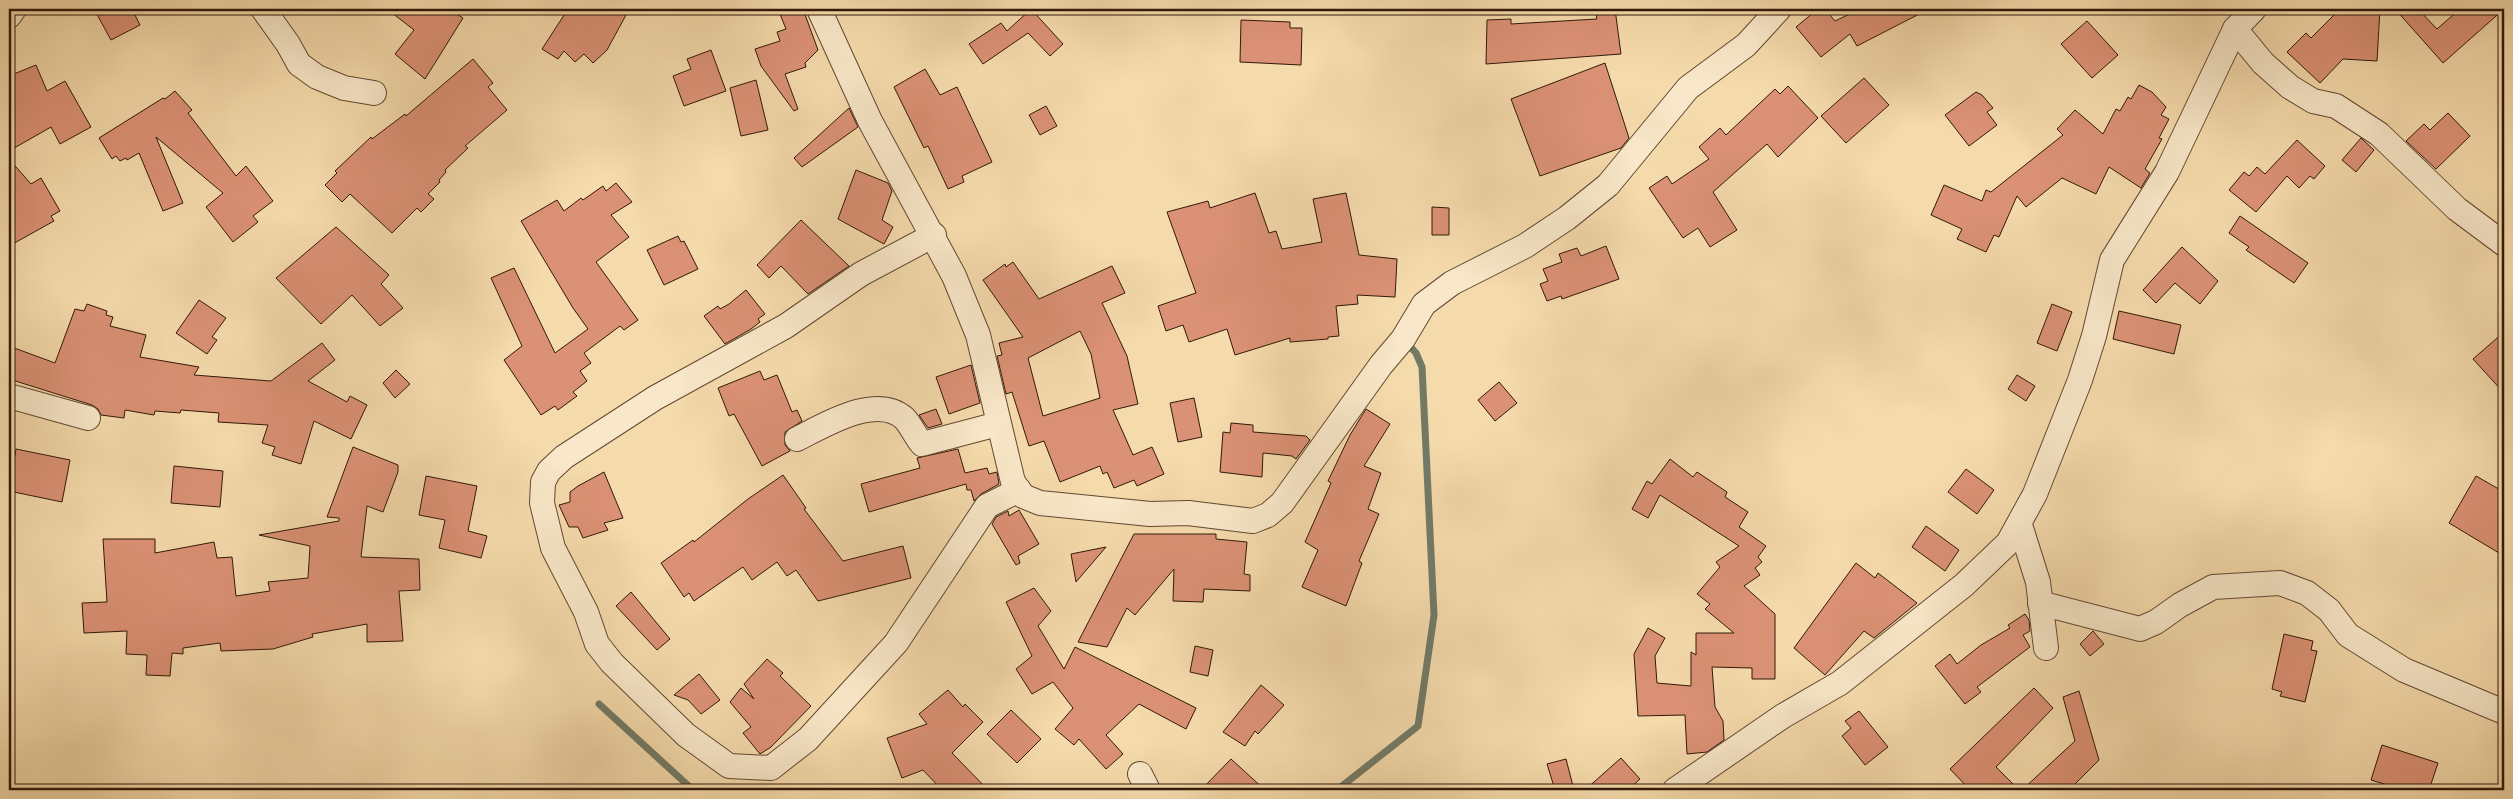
<svg xmlns="http://www.w3.org/2000/svg" width="2513" height="799" font-family="'IM FELL DW Pica',serif">
	<style>
		.lines { fill: none; stroke-linecap: round; stroke-linejoin: round }
		.stream { stroke: #727a66; stroke-width: 7 }
		.building { fill: #db9175; stroke: #311809; fill-rule: evenodd }
		.street-casing { stroke: #624832; stroke-width: 26 }
		.street { stroke: #f8e7c8; stroke-width: 24 }
	</style>
	<rect width="100%" height="100%" fill="#f5daab"/>
	<filter id="stains"><feTurbulence type="fractalNoise" baseFrequency=".004" numOctaves="4"/><feColorMatrix values="0 0 0 0 .2 0 0 0 0 .09 0 0 0 0 .02 0 0 0 .5 -.17"/></filter>
	<radialGradient id="worn" r=".72"><stop offset=".6" stop-color="#630" stop-opacity="0"/><stop offset="1" stop-color="#630" stop-opacity=".3"/></radialGradient>
	<g class="lines">
		<g class="stream">
			<path d="M599 704 693 790"/>
			<path d="M1337 790 1418 726 1434 615 1422 367 1416 353 1406 342"/>
		</g>
	</g>
	<g class="building">
		<path d="M94 9H132L140 25 111 40Z"/>
		<path d="M387 9H449L463 18 425 79 395 54 414 30Z"/>
		<path d="M568 9H616L626 15 607 50 593 63 584 54 575 62 564 51 558 59 542 49Z"/>
		<path d="M778 9H803L818 50 805 63 806 67 785 74 798 109 794 111 761 66 755 49 780 41 777 32 786 29Z"/>
		<path d="M1031 9 1063 44 1050 56 1028 33 983 64 969 44 1001 23 1007 31Z"/>
		<path d="M1595 9H1615L1621 54 1486 64 1487 20 1511 19V24L1597 19Z"/>
		<path d="M1818 9H1825L1835 21 1860 9H1929L1857 46 1850 34 1821 57 1796 27Z"/>
		<path d="M2340 9H2380L2377 61 2343 59 2320 83 2287 52 2306 33 2311 38Z"/>
		<path d="M2395 9H2418L2437 29 2460 9H2504L2443 63Z"/>
		<path d="M1241 20 1290 22V28H1302L1301 65 1240 62Z"/>
		<path d="M2087 21 2118 55 2092 78 2061 44Z"/>
		<path d="M711 50 726 91 684 106 673 76 691 69 687 59Z"/>
		<path d="M473 59 493 83 488 87 507 110 465 146 468 148 445 170 446 172 439 180 440 182 428 194 434 199 421 212 417 208 392 233 350 194 342 202 325 185 337 173 335 171 371 137 372 139 405 114 406 116Z"/>
		<path d="M1605 63 1629 138 1621 148 1540 176 1511 99Z"/>
		<path d="M36 65 47 91 65 81 91 127 60 144 51 127 9 151V76Z"/>
		<path d="M925 69 940 95 957 87 992 162 962 176 964 182 948 189 928 146 924 148 894 87Z"/>
		<path d="M1864 78 1889 105 1846 143 1821 116Z"/>
		<path d="M756 80 768 130 741 136 730 88Z"/>
		<path d="M2139 85 2152 92 2166 107 2161 115 2169 119 2159 138 2162 139 2145 169 2150 173 2141 188 2109 167 2096 194 2062 178 2026 207 2017 196 1999 237 1994 235 1986 252 1957 239 1962 229 1931 215 1944 185 1982 201 1986 190 1991 192 2063 135 2057 129 2075 110 2103 134 2116 109 2120 111 2128 97 2131 99Z"/>
		<path d="M1788 86 1818 118 1778 157 1767 144 1713 192 1737 230 1710 247 1698 228 1683 238 1649 188 1667 176 1672 184 1709 159 1699 147 1720 128 1726 135 1775 89 1780 94Z"/>
		<path d="M175 91 192 110 188 113 236 176 246 166 273 201 253 216 258 222 233 242 206 207 223 193 156 137 183 203 163 211 139 153 127 160 126 158 120 161 116 156 112 159 99 138 163 98 165 99Z"/>
		<path d="M1976 92 1982 95 1993 108 1987 112 1997 125 1969 146 1945 115Z"/>
		<path d="M1046 106 1057 126 1040 135 1029 115Z"/>
		<path d="M849 108 858 127 802 167 794 158Z"/>
		<path d="M2448 113 2470 136 2436 169 2406 141 2424 124 2430 130Z"/>
		<path d="M2361 138 2374 150 2356 172 2342 160Z"/>
		<path d="M2297 140 2325 166 2314 179 2310 176 2299 188 2287 176 2256 212 2229 190 2244 172 2249 176 2257 167 2265 174Z"/>
		<path d="M9 159 31 184 41 178 60 211 51 216 54 221 9 246Z"/>
		<path d="M856 170 888 183 892 191 882 220 893 227 884 244 838 219Z"/>
		<path d="M616 183 632 202 611 215 629 237 596 262 638 320 624 330 620 326 584 353 591 363 580 371 587 381 573 392 577 396 558 410 555 406 541 415 504 360 522 346 491 278 514 268 555 353 588 329 573 308 521 221 557 200 564 211 581 198 583 200 603 186 606 191Z"/>
		<path d="M1255 193 1269 233 1276 231 1282 249 1322 242 1313 199 1346 193 1359 255 1397 259 1395 297 1357 295 1358 304 1336 306 1339 336 1328 337V339L1290 342V338L1235 355 1227 329 1189 342 1183 325 1166 331 1158 306 1196 293 1167 212 1208 201 1210 208Z"/>
		<path d="M1432 207 1449 208V235H1432Z"/>
		<path d="M2240 216 2308 263 2294 283 2246 250 2249 247 2229 233Z"/>
		<path d="M801 220 849 266 808 294 781 266 769 278 757 265Z"/>
		<path d="M336 227 389 275 381 284 403 308 380 326 352 295 321 324 276 278Z"/>
		<path d="M678 236 681 242 684 241 698 269 664 285 647 250Z"/>
		<path d="M1606 246 1619 279 1562 299 1561 296 1547 301 1540 284 1548 281 1543 269 1562 262 1559 254 1577 248 1581 256Z"/>
		<path d="M2182 247 2218 281 2200 304 2175 283 2156 303 2143 290Z"/>
		<path d="M1013 262 1039 299 1112 266 1125 293 1102 303 1127 356 1138 404 1113 410 1133 455 1152 447 1164 474 1137 486 1134 480 1114 488 1107 472 1103 474 1100 466 1060 482 1044 441 1029 446 1012 392 1006 394 997 356 1002 355 999 343 1023 337 983 280 1005 264 1006 267ZM1080 331 1091 354 1100 398 1043 416 1028 358Z"/>
		<path d="M746 290 765 314 758 319 760 322 751 329 725 344 704 316 718 306 720 309 729 304Z"/>
		<path d="M199 300 226 318 212 337 217 340 207 354 176 333Z"/>
		<path d="M87 304 107 311 106 315 113 317 110 326 146 335 140 357 199 367 194 375 271 381 322 343 335 360 308 381 347 402 350 396 367 405 351 439 314 421 301 464 272 455 275 447 262 443 268 425 218 422 219 413 181 410 180 413 155 411 154 415 125 410 124 418 101 415 98 409 92 405 9 379V346L55 363 75 309 84 311Z"/>
		<path d="M2052 304 2072 312 2057 351 2037 343Z"/>
		<path d="M2119 311 2181 325 2174 354 2113 339Z"/>
		<path d="M2504 332V393L2473 359Z"/>
		<path d="M971 365 980 403 949 414 936 377Z"/>
		<path d="M396 370 410 384 395 398 383 383Z"/>
		<path d="M760 371 764 380 777 375 792 412 797 410 802 421 785 432V445L790 451 762 466 734 414 729 416 718 388Z"/>
		<path d="M2017 375 2035 386 2026 401 2008 389Z"/>
		<path d="M1499 382 1517 403 1495 421 1478 400Z"/>
		<path d="M1194 398 1202 437 1178 442 1170 403Z"/>
		<path d="M936 409 942 424 928 428 919 415Z"/>
		<path d="M1366 409 1390 424 1364 466 1381 473 1368 509 1379 514 1359 561 1362 563 1346 606 1302 587 1318 550 1305 542 1331 483 1328 481 1350 435Z"/>
		<path d="M1231 423 1253 425V432L1306 436 1310 440 1296 459 1292 456 1263 453 1262 477 1220 472 1223 432 1230 433Z"/>
		<path d="M353 447 398 465V472L383 512 367 506 361 557 419 559 420 590 399 591 403 641 367 642V624L312 634 313 637 273 649 221 651 220 643 183 648V654L172 653 170 676 146 675 147 655 126 654 127 631 84 633 82 603 107 602 103 539H155V553L214 542 217 558 232 557 236 596 270 591 268 582 308 578 310 546 259 535 339 521V518L327 517Z"/>
		<path d="M16 449 70 460 62 502 9 491Z"/>
		<path d="M958 449 965 473 987 468 989 474 997 472 999 484 981 494 974 501 971 490H967L966 484 869 512 861 484 920 468 917 458Z"/>
		<path d="M1670 459 1693 477 1697 472 1727 492 1725 497 1748 512 1739 527 1766 546 1758 557 1762 562 1755 568 1760 575 1744 586 1775 614V679H1752V668L1712 667 1715 707 1723 721 1724 740 1707 752 1687 754 1685 715 1638 716 1634 654 1648 628 1665 638 1655 656 1657 683 1691 686V652L1696 655V633H1734L1705 609 1710 604 1697 594 1720 567 1716 562 1739 546 1660 495 1648 518 1632 509 1647 481 1652 484Z"/>
		<path d="M174 466 223 471 220 507 171 503Z"/>
		<path d="M1966 469 1994 490 1977 514 1948 492Z"/>
		<path d="M604 472 623 518 604 523 608 530 583 538 578 527H569L559 505 570 502V492L578 486Z"/>
		<path d="M783 475 806 508 804 509 843 561 903 546 911 578 818 601 796 570 787 576 777 562 752 580 743 567 694 601 689 593 684 597 661 563 693 540 694 542 748 499Z"/>
		<path d="M426 476 477 486 468 531 487 536 481 558 439 548 445 520 419 515Z"/>
		<path d="M2476 476 2504 492V556L2449 523Z"/>
		<path d="M1019 510 1039 544 1018 556 1020 563 1016 565 992 524 996 517 1008 511 1009 516Z"/>
		<path d="M1926 526 1959 550 1945 571 1912 547Z"/>
		<path d="M1134 534H1216V539L1247 542 1244 574 1250 575V591L1204 589 1203 602 1173 601 1174 569 1135 615 1127 608 1107 647 1078 642Z"/>
		<path d="M1106 547 1076 582 1071 554Z"/>
		<path d="M1856 563 1875 578 1878 573 1917 603 1874 638 1864 631 1825 675 1794 648Z"/>
		<path d="M1034 588 1051 611 1038 626 1064 669 1075 647 1196 708 1186 729 1139 704 1106 735 1123 754 1106 769 1079 739 1074 745 1055 729 1073 708 1053 682 1032 694 1016 669 1032 656 1006 602Z"/>
		<path d="M631 592 670 639 657 650 616 606Z"/>
		<path d="M2025 614 2029 620 2030 631 2023 635 2030 647 1977 687 1981 692 1965 704 1935 666 1950 654 1957 664 1981 645 2010 628 2008 625Z"/>
		<path d="M2093 631 2104 644 2090 656 2080 644Z"/>
		<path d="M2284 634 2313 641 2311 650 2317 651 2305 702 2280 696 2282 692 2272 689Z"/>
		<path d="M1195 646 1213 650 1208 676 1190 672Z"/>
		<path d="M767 659 783 673 780 676 811 706 771 747 760 754 743 733 751 727 730 702 741 688 754 699 744 684Z"/>
		<path d="M699 674 720 700 701 714 688 700 674 695Z"/>
		<path d="M1261 685 1284 705 1258 734 1255 731 1245 746 1223 732Z"/>
		<path d="M2034 688 2053 708 1996 767 2019 790H1970L1950 769Z"/>
		<path d="M948 690 963 707 965 704 983 722 952 753 988 790H942L923 770 902 778 887 738 927 724 919 714Z"/>
		<path d="M2079 691 2099 760 2069 790H2022L2075 741 2063 697Z"/>
		<path d="M1011 710 1041 739 1017 763 987 734Z"/>
		<path d="M1859 711 1888 747 1865 765 1842 736 1851 728 1845 721Z"/>
		<path d="M2382 745 2438 763 2429 790H2404L2371 780Z"/>
		<path d="M1621 758 1640 779 1628 790H1585Z"/>
		<path d="M1231 759 1265 790H1201Z"/>
		<path d="M1566 759 1574 790H1555L1547 764Z"/>
	</g>
	<g class="lines">
		<g class="street-casing">
			<g id="street">
				<path d="M263 9 288 44 299 64 317 77 344 88 374 93"/>
				<path d="M819 9 870 121 954 276 978 335 1013 482 1023 496 1040 503 1150 514 1188 513 1253 521 1268 515 1282 503 1381 365 1403 339 1424 304 1452 283 1525 246 1567 218 1608 185 1688 88 1746 45 1779 9"/>
				<path d="M9 16 14 9"/>
				<path d="M2235 29 2263 63 2290 87 2313 101 2336 106 2379 134 2457 209 2504 244"/>
				<path d="M934 235 861 274 786 326 655 398 564 457 549 471 543 482 542 503 553 548 586 612 597 644 612 663 686 735 729 766 771 768 808 739 896 643 987 506 1019 490"/>
				<path d="M9 396 88 418"/>
				<path d="M797 439C823 426 876 393 904 418 911 425 915 436 922 444L998 424"/>
				<path d="M2020 525 2038 582 2046 648"/>
				<path d="M2040 603 2140 629 2156 622 2180 605 2213 587 2280 583 2307 593 2329 610 2348 635 2404 670 2504 712"/>
				<path d="M1140 774 1148 790"/>
				<path d="M1675 790 1783 716 1840 683 1964 585 2008 543 2035 494 2080 380 2094 336 2112 260 2167 172 2235 29 2254 9"/>
			</g>
		</g>
		<use href="#street" class="street"/>
	</g>
	<rect width="2513" height="799" fill="none" stroke="#f5daab" stroke-width="30"/>
	<rect x="10" y="10" width="2493" height="779" fill="none" stroke="#311809" stroke-width="2.5"/>
	<rect x="15" y="15" width="2483" height="769" fill="none" stroke="#311809"/>
	<rect width="100%" height="100%" filter="url(#stains)"/>
	<rect width="100%" height="100%" fill="url(#worn)"/>
</svg>
